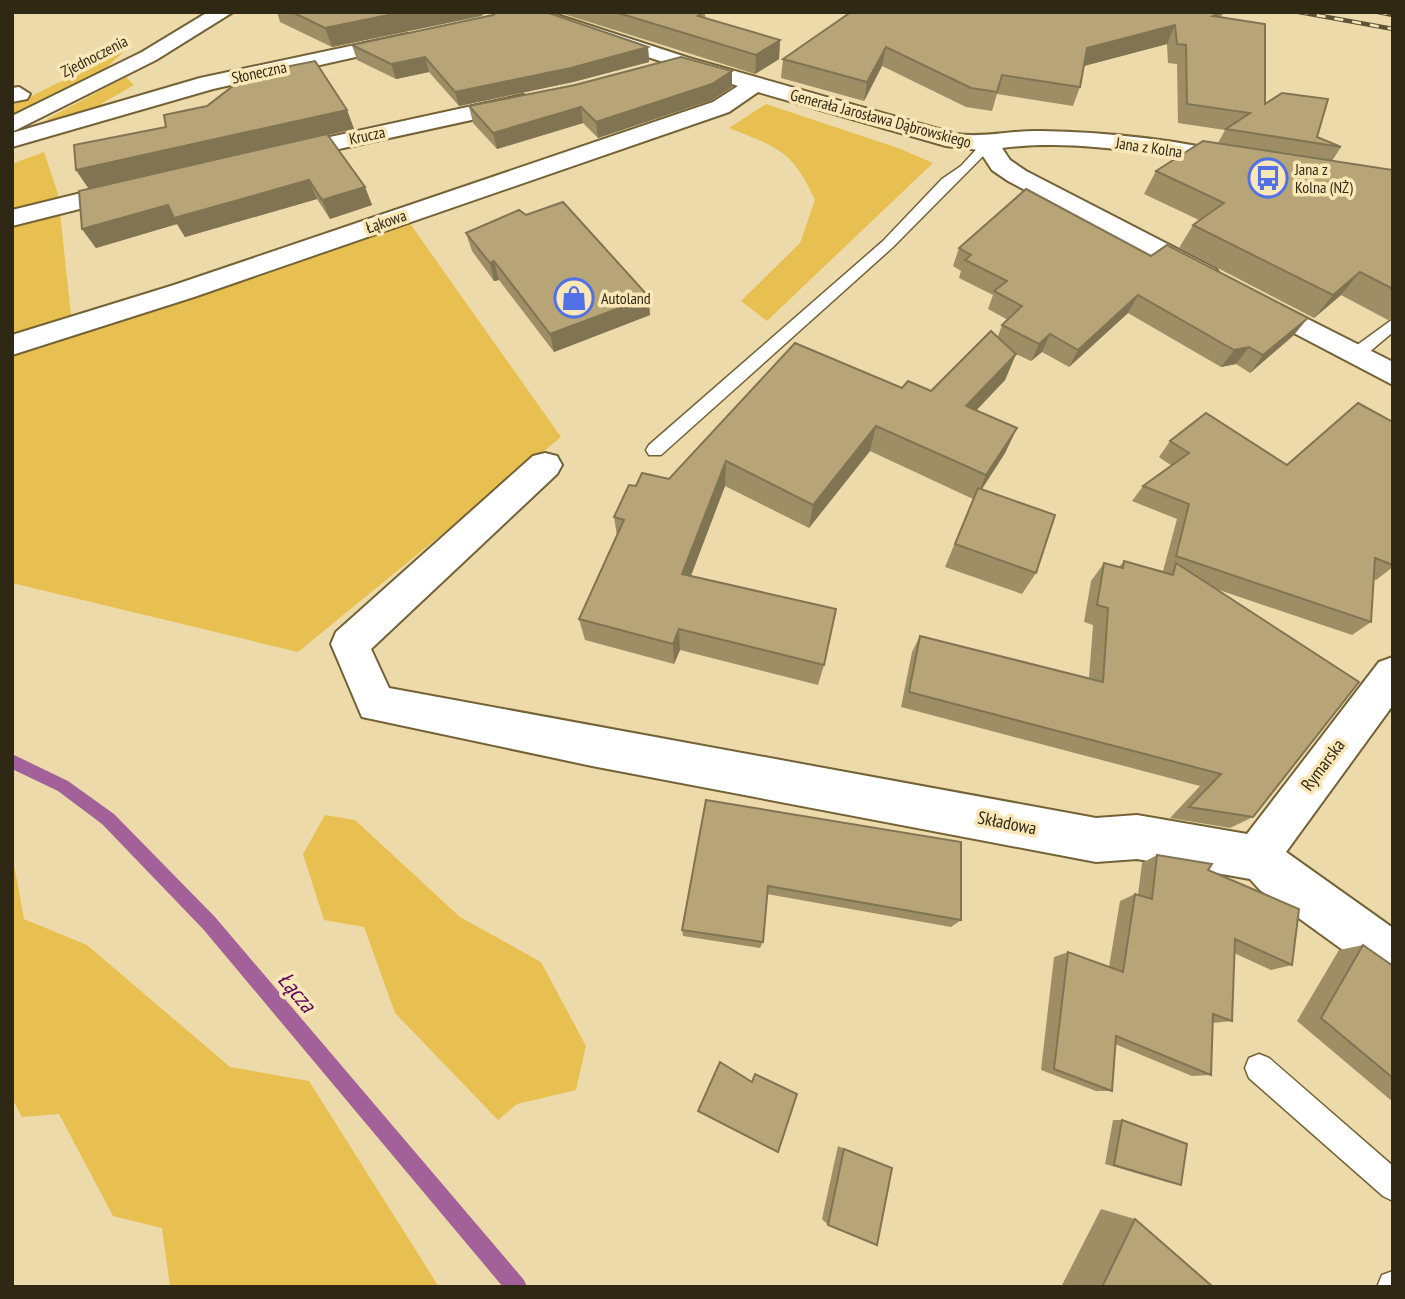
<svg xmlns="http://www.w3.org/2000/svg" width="1405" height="1299" font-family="'PT Sans Narrow',sans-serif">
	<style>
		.green { fill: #e8c052 }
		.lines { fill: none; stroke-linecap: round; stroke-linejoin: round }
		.stream { fill: #a26198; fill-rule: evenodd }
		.lane-casing { stroke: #736236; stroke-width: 3 }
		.street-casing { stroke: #736236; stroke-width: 4 }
		.secondary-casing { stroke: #736236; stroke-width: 4 }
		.lane { fill: #fff; fill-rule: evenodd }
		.street { fill: #fff; fill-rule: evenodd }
		.secondary { fill: #fff; fill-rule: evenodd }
		.rail-casing { stroke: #5c5339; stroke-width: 4.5 }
		.rail { stroke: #fae7b7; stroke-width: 2.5; stroke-dasharray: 9; stroke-linecap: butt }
		.wall { fill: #9d8e66 }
		.shaded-wall { fill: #807453 }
		.building { fill: #b7a577; stroke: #807453; stroke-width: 2 }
		.labels { text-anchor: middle; stroke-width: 7; stroke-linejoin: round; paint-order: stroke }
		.far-street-label { font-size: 16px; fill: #2f2815; stroke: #fae7b7 }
		.far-poi-label { font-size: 16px; fill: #2f2815; stroke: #fae7b7; text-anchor: start }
		.street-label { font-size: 18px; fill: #2f2815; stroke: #fae7b7 }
		.near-water-label { font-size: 23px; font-style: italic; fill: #5b035a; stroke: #fae7b7 }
	</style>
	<rect width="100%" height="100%" fill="#eddaaa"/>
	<g class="green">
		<path d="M129 47 104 70 12 116V106Z"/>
		<path d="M126 77 134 85 101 104V108L50 122 47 119Z"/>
		<path d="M766 104 898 148 933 163 767 321 741 301 800 243 815 200C792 150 779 148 729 128Z"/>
		<path d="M44 152 58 194 73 334 274 260 399 208 561 437 298 652 12 583V164Z"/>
		<path d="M325 815 355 820 460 917 541 962 586 1046 576 1090 517 1104 498 1120 395 1013 364 927 324 920 303 854Z"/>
		<path d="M12 854 24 919 87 945 230 1067 309 1081 439 1287H170L162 1228 113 1216 59 1114 22 1117 12 1098Z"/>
	</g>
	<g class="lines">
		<path class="stream" d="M12 754 68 781 114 814 215 917 524 1280 527 1287H503L203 929 102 824 58 791 12 769Z"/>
		<g class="lane-casing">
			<g id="lane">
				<path d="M983 142 994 145 893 247 661 455H649L646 450 649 445 883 241 942 179 961 166Z"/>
				<path d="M1393 319V332L1361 359H1349V351Z"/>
				<path d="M1259 1054 1269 1058 1393 1166V1201L1383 1196 1249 1078 1245 1068 1249 1058Z"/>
				<path d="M1393 1271V1287H1377L1382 1275Z"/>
			</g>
		</g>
		<g class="street-casing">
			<g id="street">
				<path d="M517 12H548L689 58 956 134C985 138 1013 130 1041 131 1108 132 1179 140 1244 156L1247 161 1244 166 1235 168C1159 155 1079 138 1002 148L1010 160 1026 171 1216 269 1220 275 1216 281 1206 284 1196 281 1008 181 992 170 979 150 946 146 758 92 729 112 194 297 12 355V335L174 285 713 102 738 86 520 16Z"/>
				<path d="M407 34 414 36 417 40 414 44 213 89 12 147V133L200 78Z"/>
				<path d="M19 87 30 94 27 99 12 102V88Z"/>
				<path d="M523 95 534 102 531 107 284 161 275 159 272 154 275 149 284 147Z"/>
				<path d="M130 181 139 184 143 189 139 194 12 226V210Z"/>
				<path d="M1256 293 1393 362V385L1246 308 1242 302 1246 296Z"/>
				<path d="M545 453 557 456 562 465 557 474 371 649 389 688 1096 818 1137 815 1247 834 1379 662 1393 657V705L1286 852 1393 928V981L1376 974 1260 890 1250 879 1137 859 1096 862 592 766 362 717 331 644 336 632 533 456Z"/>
			</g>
		</g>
		<g class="secondary-casing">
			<path id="secondary" d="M208 12H233L156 60 12 132V116L142 52Z"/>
		</g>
		<use href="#lane" class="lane"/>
		<use href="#street" class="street"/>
		<use href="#secondary" class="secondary"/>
		<g class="rail-casing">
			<g id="rail">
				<path d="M1299 12 1393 29"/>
				<path d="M1378 12 1393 15"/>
			</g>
		</g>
		<use href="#rail" class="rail"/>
	</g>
	<g class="wall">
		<path d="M277 12H487L481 16 332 47 280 22Z"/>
		<path d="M557 12H705V18L780 40 779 59 755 74Z"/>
		<path d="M851 12H1224L1221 17 1265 104 1317 137 1341 147 1332 161 1393 170V317L1388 320 1341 295 1314 318 1179 248 1193 225 1199 220 1144 194 1156 171 1218 143 1225 130 1178 123 1177 64 1168 63 1167 44 1084 66 1080 87 1073 106 997 94 992 111 966 107 882 66 864 101 781 78 783 59Z"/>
		<path d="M493 15 648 47 649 62 573 82 459 106 429 72 396 79 357 60 352 45Z"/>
		<path d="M732 71V87L712 100 598 138 583 123 497 149 473 123 469 106Z"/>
		<path d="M347 110 354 129 328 135 365 187 372 205 330 219 317 199 185 237 177 224 96 248 82 229 89 189 76 170Z"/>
		<path d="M466 233 650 315 554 352 499 280 494 281 472 251Z"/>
		<path d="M959 248 1294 335 1250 373 1236 364 1221 367 1128 313 1069 367 1042 352 1031 361 1016 354 1005 380 976 410 1017 428 1005 453 981 490 1036 573 1022 594 945 567 973 499 870 451 809 528 725 486 691 576 824 665 818 685 680 650 674 664 585 640 579 619 617 536 614 517 636 486 669 479 902 388 931 391 998 336 1002 325 1008 320 988 309 993 295 959 278 961 271 953 266Z"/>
		<path d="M1393 422V567L1376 580 1373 579 1371 622 1352 635 1216 589 1253 817 1230 828 1170 818 1200 786 901 707 912 652 920 636 1089 678 1093 625 1084 622 1091 581 1104 563 1119 567 1124 561 1168 572 1163 571 1177 519 1132 501 1143 486 1172 466 1159 457 1170 441 1287 465Z"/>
		<path d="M706 800 961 920 951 927 767 894 763 942 760 948 683 936 682 930Z"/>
		<path d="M1157 855 1208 870 1292 965 1271 970 1234 953 1232 1021 1213 1023 1211 1075 1192 1076 1115 1044 1112 1091H1096L1041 1070 1054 957 1068 952 1109 967 1120 901 1135 894 1138 895 1142 863Z"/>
		<path d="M1363 945 1393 966V1102L1297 1021 1339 950Z"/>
		<path d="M1113 1120H1122L1181 1185 1170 1183 1105 1164Z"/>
		<path d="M838 1146 892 1168 828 1225 822 1219Z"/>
		<path d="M1101 1209 1135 1219 1213 1287H1061Z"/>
	</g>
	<g class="shaded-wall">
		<path d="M403 12H487L481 16 332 47 325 28Z"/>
		<path d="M1175 25 1167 44 1080 67 1087 48Z"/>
		<path d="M780 40 779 59 755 74 756 55Z"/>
		<path d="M648 47 649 62 573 82 459 106 455 92Z"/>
		<path d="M886 47 882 66 864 101 867 82Z"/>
		<path d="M425 57 429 72 396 79 391 64Z"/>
		<path d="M732 71V87L712 100 598 138 596 122Z"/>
		<path d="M581 107 583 123 497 149 493 133Z"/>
		<path d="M347 110 354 129 89 189 76 170Z"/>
		<path d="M309 180 317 199 185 237 177 224 96 248 82 229 168 205Z"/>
		<path d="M365 187 372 205 330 219 322 200Z"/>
		<path d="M494 261 499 280 494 281 490 263Z"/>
		<path d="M1360 272 1341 295 1314 318 1333 295Z"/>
		<path d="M1138 295 1128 313 1069 367 1078 350Z"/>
		<path d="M649 297 650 315 554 352 550 334Z"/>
		<path d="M1308 318 1294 335 1250 373 1263 355Z"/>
		<path d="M1050 334 1042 352 1031 361 1039 344Z"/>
		<path d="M1249 347 1236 364 1221 367 1234 350Z"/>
		<path d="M1016 354 1005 380 956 432 966 406Z"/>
		<path d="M876 426 870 451 809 528 813 505Z"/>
		<path d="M1017 428 1005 453 975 500 986 475Z"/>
		<path d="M726 461 725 486 683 596 682 574Z"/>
		<path d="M679 629 680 650 674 664 673 644Z"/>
	</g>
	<g class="building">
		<path d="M292 12H403L325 28Z"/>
		<path d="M497 12H546L648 47 571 68 455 92 425 57 391 64 352 45 493 15Z"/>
		<path d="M615 12H704L698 16 780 40 756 55Z"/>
		<path d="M851 12H1223L1213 16 1265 24V104L1282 93 1328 99 1317 137 1341 147 1226 129 1250 113 1187 104 1186 45 1177 44 1175 25 1087 48 1080 87 1002 75 997 92 971 88 886 47 867 82 783 59Z"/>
		<path d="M681 57 732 71 712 84 596 122 581 107 493 133 469 106 575 85Z"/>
		<path d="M315 61 347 110 76 170 74 145 166 127 164 115 207 106 233 86 263 79 260 72Z"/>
		<path d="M327 134 365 187 322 200 309 180 174 218 168 205 82 229 79 191Z"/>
		<path d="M1203 141 1393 170V289L1360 272 1333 295 1193 225 1224 203 1156 171Z"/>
		<path d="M1026 189 1151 256 1167 245 1308 318 1263 355 1249 347 1234 350 1138 295 1078 350 1050 334 1039 344 1002 325 1022 306 994 291 1007 281 965 260 971 255 959 248Z"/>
		<path d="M563 202 649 297 550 334 494 261 490 263 466 233 519 210 526 215Z"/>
		<path d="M991 331 1016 354 966 406 1017 428 986 475 876 426 813 505 726 461 682 574 836 609 824 665 679 629 673 644 579 619 624 520 614 517 629 485 636 486 642 473 669 479 795 343 902 388 908 381 931 391Z"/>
		<path d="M1358 403 1393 422V565L1375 558 1371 622 1176 556 1189 504 1143 486 1189 453 1170 441 1206 413 1287 465Z"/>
		<path d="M978 488 1055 515 1036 573 955 544Z"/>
		<path d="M1124 561 1173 575 1176 563 1359 682 1253 817 1189 807 1221 774 909 692 920 636 1103 682 1108 608 1097 605 1104 563 1123 568Z"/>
		<path d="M706 800 961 842V920L768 886 763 942 682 930Z"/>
		<path d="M1157 855 1212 864 1208 870 1299 909 1292 965 1235 939 1232 1021 1213 1014 1211 1075 1116 1036 1112 1091 1054 1069 1068 952 1123 972 1135 894 1152 899Z"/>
		<path d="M1363 945 1393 966V1078L1321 1018Z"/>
		<path d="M720 1062 752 1082 755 1074 797 1094 778 1152 698 1111Z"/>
		<path d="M1122 1120 1187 1144 1181 1185 1114 1165Z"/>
		<path d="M844 1149 892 1168 877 1245 828 1225Z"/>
		<path d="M1135 1219 1213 1287H1102Z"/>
	</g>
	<defs>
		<g id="bus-ring" transform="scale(2.0125)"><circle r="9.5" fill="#fae7b7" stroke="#5271e6" stroke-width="1.5"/><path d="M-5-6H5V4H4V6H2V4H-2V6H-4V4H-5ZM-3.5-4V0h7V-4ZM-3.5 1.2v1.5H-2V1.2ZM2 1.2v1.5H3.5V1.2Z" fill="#5271e6"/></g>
		<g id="shop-ring" transform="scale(2.0125)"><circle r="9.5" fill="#fae7b7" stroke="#5271e6" stroke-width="1.5"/><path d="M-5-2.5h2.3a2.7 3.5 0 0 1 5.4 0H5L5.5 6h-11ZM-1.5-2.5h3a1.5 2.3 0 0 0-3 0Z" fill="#5271e6"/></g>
	</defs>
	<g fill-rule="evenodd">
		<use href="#bus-ring" x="1268" y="178"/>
		<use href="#shop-ring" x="574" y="298"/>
	</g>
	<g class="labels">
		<g class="far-street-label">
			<text transform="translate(94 56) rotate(-27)" y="6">Zjednoczenia</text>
			<text transform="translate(259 72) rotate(-12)" y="6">Słoneczna</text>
			<text transform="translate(881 118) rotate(15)" y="6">Generała Jarosława Dąbrowskiego</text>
			<text transform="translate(367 135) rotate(-12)" y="6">Krucza</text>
			<text transform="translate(1149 147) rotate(8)" y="6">Jana z Kolna</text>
			<text transform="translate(386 221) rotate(-19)" y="6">Łąkowa</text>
		</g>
		<g class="far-poi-label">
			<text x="1295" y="175">Jana z<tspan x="1295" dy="18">Kolna (NŻ)</tspan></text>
			<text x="601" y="304">Autoland</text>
		</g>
		<g class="street-label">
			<text transform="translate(1323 765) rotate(-53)" y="6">Rymarska</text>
			<text transform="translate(1007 823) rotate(11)" y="6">Składowa</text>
		</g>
		<g class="near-water-label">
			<text transform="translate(297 992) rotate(50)" y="8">Łącza</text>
		</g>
	</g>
	<rect width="1405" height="1299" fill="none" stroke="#2f2815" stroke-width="28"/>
</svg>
